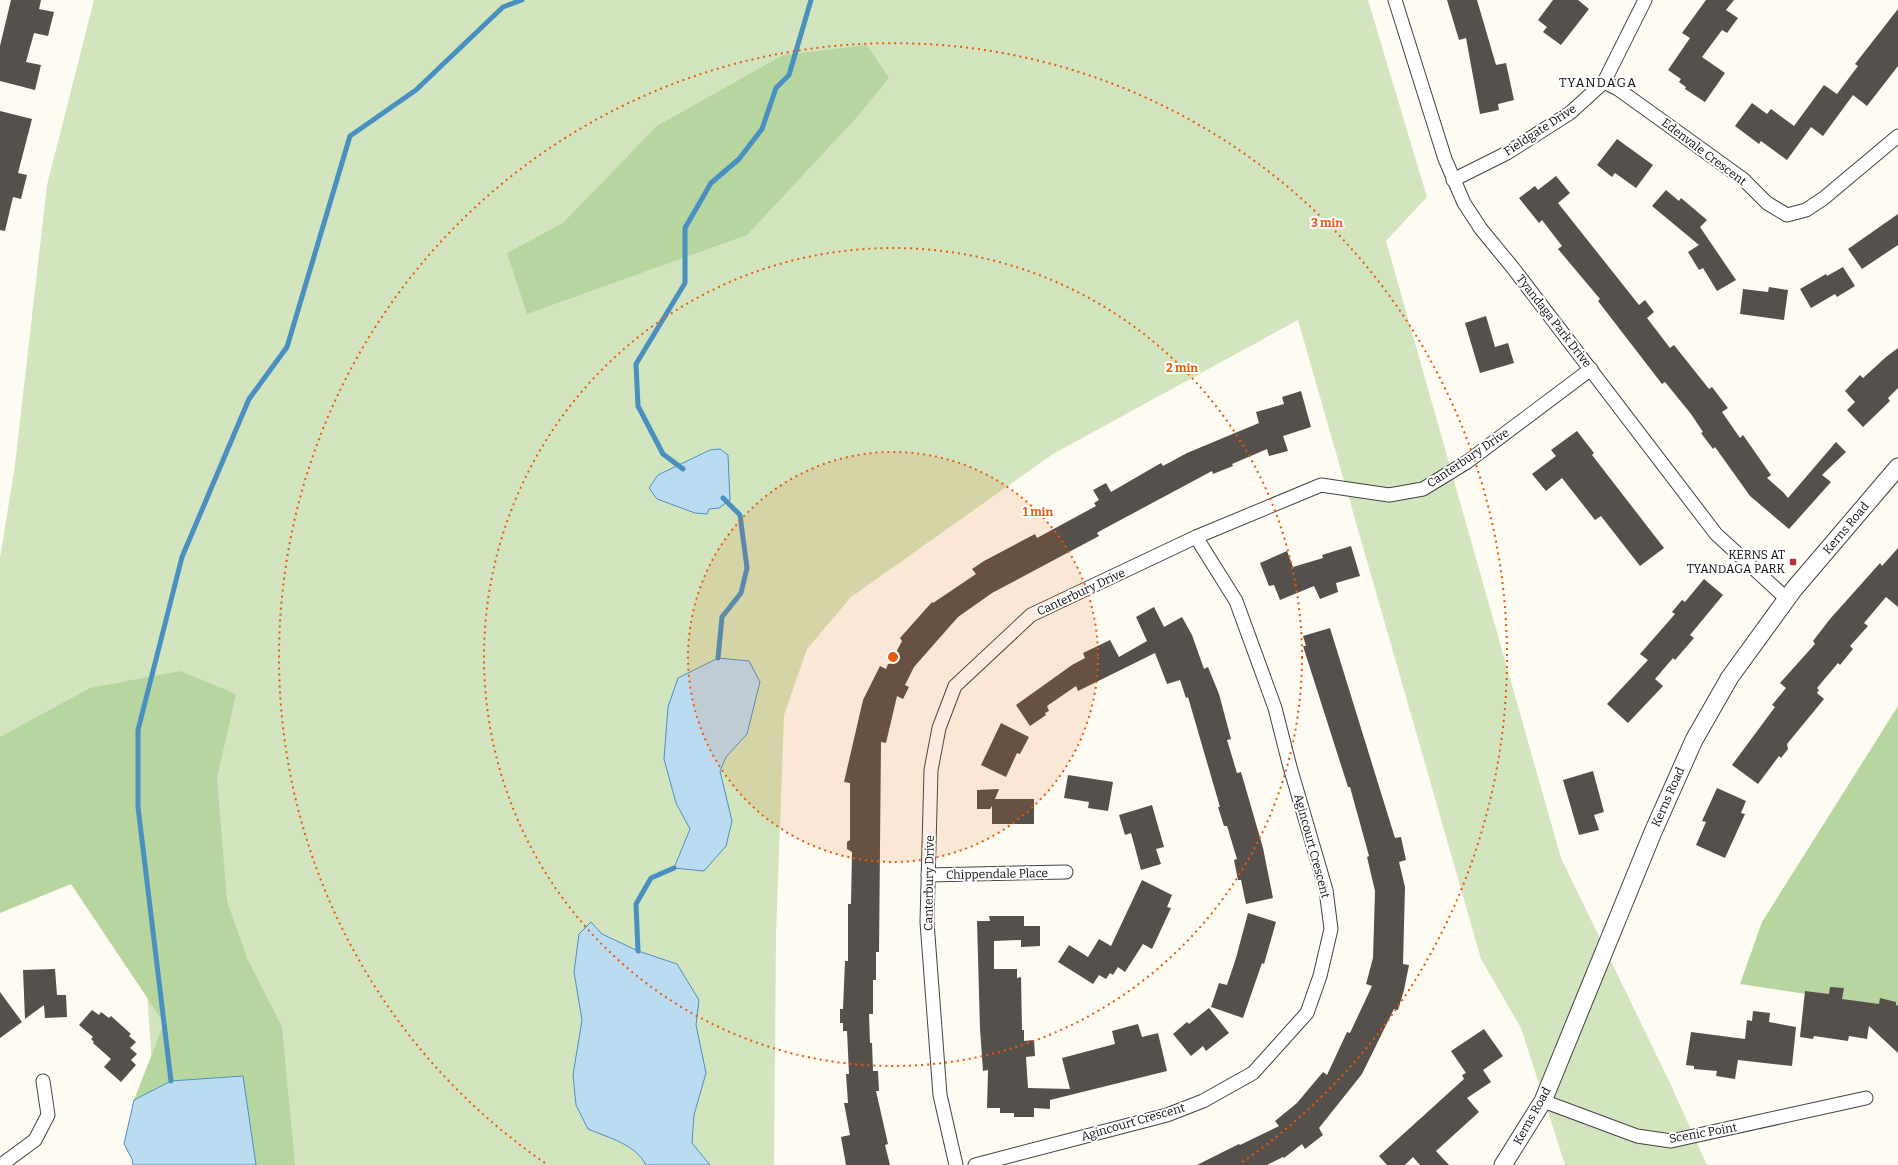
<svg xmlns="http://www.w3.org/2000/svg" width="1898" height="1165" font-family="Bitter,serif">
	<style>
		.green { fill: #d2e5be }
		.forest { fill: #b7d59f }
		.water { fill: #bbdcf0; stroke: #4990c0 }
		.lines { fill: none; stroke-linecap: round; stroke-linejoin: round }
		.stream { stroke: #4990c0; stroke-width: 5 }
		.building { fill: #56504c }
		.minor-casing { stroke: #424242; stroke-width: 15 }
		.tertiary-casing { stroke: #424242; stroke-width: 19 }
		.minor { stroke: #fff; stroke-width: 13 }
		.tertiary { stroke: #fff; stroke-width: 17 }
		.ring { fill: none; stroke: #e8590c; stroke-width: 2; stroke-dasharray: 2 4 }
		.poi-dot { fill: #b23439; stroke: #fff; stroke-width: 1.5 }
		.labels { text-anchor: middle; stroke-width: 4; stroke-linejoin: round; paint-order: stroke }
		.street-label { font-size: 12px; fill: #0f0f0f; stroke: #fff }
		.poi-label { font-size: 12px; fill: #0f0f0f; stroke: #fff; text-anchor: end }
		.neighbourhood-label { font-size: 13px; letter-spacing: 1px; fill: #0f0f0f; stroke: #fff }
		.centre { fill: #e8590c; stroke: #fff; stroke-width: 2 }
		.ring-label { font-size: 12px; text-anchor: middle; font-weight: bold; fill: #e8590c; stroke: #fff; stroke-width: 4; stroke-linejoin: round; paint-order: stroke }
	</style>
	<rect width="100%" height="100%" fill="#fefbf2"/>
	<path class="green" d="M94 0H1368L1427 197 1386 241 1561 858 1670 1083 1707 1165H1565L1521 1028 1481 959 1298 320 1053 454 851 597 807 649 784 715 776 935 774 1165H159L137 848 0 743V558L15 465 47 185Z"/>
	<g class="forest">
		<path d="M867 45 889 78 857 117 747 235 527 314 507 253 563 223 657 126 783 55Z"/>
		<path d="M180 671 236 694 217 778 227 901 247 958 282 1027 295 1165H256L242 1076 171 1081 134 1100 164 1023 71 884 0 913V737L90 688Z"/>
		<path d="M1898 706V1008L1740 984 1762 922Z"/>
	</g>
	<g class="water">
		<path d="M720 449 728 455 730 500 719 508 709 509 707 514 695 513 657 499 649 488 658 475 710 450Z"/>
		<path d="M718 658 749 661 760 682 747 734 726 757 720 771 732 821 726 846 704 871 674 868 690 829 676 803 664 759 668 707 678 678Z"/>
		<path d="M591 922 602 934 638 951 677 964 699 1000 696 1025 706 1073 694 1115 692 1143 710 1165H646C635 1144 609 1138 588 1129L576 1105 573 1075 582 1020 574 972 579 934Z"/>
		<path d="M243 1076 256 1165H133L132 1159 124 1144 134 1100 171 1081Z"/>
	</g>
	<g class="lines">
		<g class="stream">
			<path d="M683 469 663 454 638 406 636 364 685 283V228L711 183 739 159 762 129 776 88 789 75 811 0"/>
			<path d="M718 658 722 617 741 593 747 568 740 515 723 498"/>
			<path d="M638 951 636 904 651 878 674 868"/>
			<path d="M171 1081 138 807V730L182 557 249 399 287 347 350 136 416 90 503 7 522 0"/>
		</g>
	</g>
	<g class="building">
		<path d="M11 0H41L39 9 54 12 48 36 34 33 26 62 41 65 35 90 0 81V46Z"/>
		<path d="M1447 0H1477L1496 65 1506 63 1514 100 1498 104 1499 110 1480 114 1466 38 1459 40Z"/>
		<path d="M1553 0H1578L1589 9 1561 45 1543 32 1547 27 1538 20Z"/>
		<path d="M1706 0H1734L1726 10 1738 18 1727 33 1722 30 1702 57 1725 73 1705 102 1685 89 1686 87 1679 82 1681 79 1668 70 1690 38 1682 33Z"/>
		<path d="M1898 9V66L1867 106 1853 95 1823 136 1811 127 1787 160 1761 141 1759 144 1735 126 1752 103 1767 114 1771 109 1794 126 1824 85 1837 94 1858 66 1855 64Z"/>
		<path d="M0 111 32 119 18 173 27 175 21 199 13 197 5 231 0 230Z"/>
		<path d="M1617 139 1653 165 1636 188 1615 173 1612 177 1597 165Z"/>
		<path d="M1556 176 1570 193 1558 203 1639 305 1645 300 1654 312 1647 318 1670 348 1674 345 1709 389 1712 387 1728 408 1722 412 1740 438 1743 435 1771 475 1767 478 1783 492 1788 498 1836 442 1846 452 1822 475 1831 482 1789 529 1750 496 1715 447 1713 449 1701 433 1703 432 1691 414 1665 382 1662 384 1598 301 1600 299 1558 249 1562 246 1542 220 1539 223 1519 198 1535 186 1538 190Z"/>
		<path d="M1666 190 1679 201 1681 198 1707 220 1700 227 1736 280 1717 291 1703 268 1699 270 1688 252 1699 245 1652 206Z"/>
		<path d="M1898 214V245L1862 269 1848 249Z"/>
		<path d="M1843 267 1855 286 1837 297 1835 294 1811 308 1800 289 1826 274 1827 276Z"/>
		<path d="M1769 287 1788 290 1784 320 1740 314 1743 289 1768 292Z"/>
		<path d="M1486 316 1495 347 1508 343 1514 363 1480 373 1465 323Z"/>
		<path d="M1898 348V388L1888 398 1890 401 1863 427 1847 410 1855 402 1845 391 1860 375 1863 378 1886 357Z"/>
		<path d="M1301 391 1311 427 1283 436 1288 451 1269 456 1267 449 1232 464 1233 466 1213 474 1212 471 1100 531 1097 533 1099 536 992 593 958 617 914 667 905 685 909 687 903 699 897 696 886 743 881 742 879 952H876V980H873V1014H869L870 1043H872L873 1071H878L879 1091H876L888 1144 885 1145 890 1165H846L841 1137 850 1135 844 1103H848L846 1074H849L847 1031H843V1023H840V1009H843L845 961H848V904H851L852 852 847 849V842L850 840V783L844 782 863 700 880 666 886 669 888 664H890L902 641 900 638 932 602 933 603 976 574 972 569 984 561 1035 534 1037 538 1096 506 1094 503 1099 500 1093 490 1106 483 1111 492 1161 463 1163 466 1187 453 1259 423 1256 412 1284 404 1282 397Z"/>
		<path d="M1577 431 1594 453 1592 455 1664 548 1640 566 1601 516 1595 520 1562 478 1546 491 1532 474 1556 456 1551 450Z"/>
		<path d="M1351 546 1360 576 1336 583 1338 592 1320 599 1314 586 1280 600 1274 585 1269 586 1260 563 1287 551 1293 567 1323 558 1322 555Z"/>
		<path d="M1898 548V607L1886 597 1864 623 1868 626 1850 646 1853 649 1840 665 1838 663 1817 688 1819 690 1817 693 1824 699 1787 744 1788 749 1781 758 1779 756 1758 784 1732 765 1775 707 1772 705 1786 688 1780 683 1815 644 1813 641 1830 619 1880 563 1882 566Z"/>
		<path d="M1704 579 1723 595 1690 635 1694 638 1675 660 1673 658 1655 679 1663 686 1628 723 1607 704 1648 660 1640 654 1675 614 1672 612 1682 600 1685 602Z"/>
		<path d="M1154 607 1164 627 1182 617 1192 635 1204 669 1208 667 1219 694 1231 739 1227 740 1237 773 1241 772 1263 848 1273 898 1246 904 1241 880H1238L1234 860 1237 859 1227 826H1224L1218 807H1220L1188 697 1186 698 1180 680 1167 684 1155 653 1078 691 1076 686 1047 706 1049 711 1045 713 1046 715 1030 726 1016 705 1072 665 1085 658 1083 653 1110 640 1119 657 1147 641 1136 617Z"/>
		<path d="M1330 628 1395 838 1401 837 1406 860 1399 862 1405 887 1403 964 1409 965 1404 990 1398 1010 1394 1009 1362 1074 1319 1128 1323 1135 1305 1149 1302 1144 1284 1158 1283 1157 1267 1165H1197L1239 1144 1240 1145 1279 1126 1275 1121 1297 1103 1323 1072 1327 1075 1347 1032 1350 1033 1372 986 1366 984 1373 958 1375 891 1367 857 1369 856 1350 787H1348L1303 646H1306L1303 636Z"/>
		<path d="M1001 723 1029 737 1020 754 1017 753 1006 777 981 765Z"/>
		<path d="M1593 771 1604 812 1594 815 1599 830 1579 835 1563 780Z"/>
		<path d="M1068 775 1113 782 1108 811 1088 808 1089 802 1064 798Z"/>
		<path d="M1717 788 1746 801 1741 813 1745 814 1725 858 1696 845 1706 822 1702 821Z"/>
		<path d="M999 789 995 799H1034V824H992V806L990 809H977V790Z"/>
		<path d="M1152 805 1164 847 1156 849 1161 864 1141 870 1131 833 1125 835 1119 815Z"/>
		<path d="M1142 880 1172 895 1167 907 1171 908 1152 949 1143 944 1125 972 1118 967 1113 975 1110 973 1106 979 1099 975 1093 984 1058 962 1069 945 1088 957 1099 939 1111 946Z"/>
		<path d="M1248 913 1276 922 1264 964 1262 963 1243 1018 1211 1007 1219 983 1227 985 1236 958Z"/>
		<path d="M989 916H1024V926H1040V946L1021 947V940L994 941V969H1017V978L1021 977 1022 1030H1024V1041L1034 1040 1035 1056 1026 1057 1028 1088 1070 1089 1062 1058 1115 1044 1112 1031 1138 1024 1142 1037 1158 1033 1167 1071 1050 1100V1109L1034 1108V1117H1014V1113H1000V1108H987L988 1070 983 1071 980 1029 977 921H990Z"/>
		<path d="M55 969 57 995H66L67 1017 45 1018 44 1005 25 1019 23 970Z"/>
		<path d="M1830 987 1844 988 1842 999 1879 1004 1880 998 1896 1002V1005L1898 1006V1053L1869 1026 1867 1039 1849 1036 1848 1041 1814 1036 1813 1039 1800 1037 1805 991 1829 994Z"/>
		<path d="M0 992 22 1022 0 1038Z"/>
		<path d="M1209 1008 1229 1033 1206 1051 1203 1046 1191 1056 1173 1034 1187 1022 1189 1024Z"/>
		<path d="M92 1010 99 1015 101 1012 109 1018 111 1016 131 1034 129 1036 136 1042 130 1048 137 1054 131 1060 136 1065 121 1082 104 1067 111 1059 93 1043 94 1042 91 1039 93 1037 79 1025Z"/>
		<path d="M1753 1011 1770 1013 1769 1022 1796 1027 1792 1066 1738 1060 1735 1079 1716 1076 1717 1071 1694 1069V1066L1686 1065 1691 1032 1745 1039 1747 1020 1752 1021Z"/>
		<path d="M1484 1029 1503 1056 1483 1070 1491 1082 1467 1098 1479 1112 1436 1151 1449 1165H1420L1413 1157 1405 1165H1387L1379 1156 1464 1079 1462 1075 1466 1073 1451 1051Z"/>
	</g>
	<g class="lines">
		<g class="minor-casing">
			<g id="minor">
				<path d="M1395 0 1445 159 1464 203 1481 229 1513 268 1716 534 1787 599"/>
				<path d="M1604 82 1618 89 1743 179 1767 203 1787 215 1806 210 1824 198 1898 136"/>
				<path d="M1453 180 1507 153 1570 113 1604 82 1645 0"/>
				<path d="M928 875 1066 872"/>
				<path d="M1543 1101 1637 1136 1671 1141 1866 1098"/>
				<path d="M1 1165 35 1140 48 1115 43 1081"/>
				<path d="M956 1165 940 1095 927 922 931 770 939 728 955 686 1031 615 1196 537 1321 485 1389 495 1423 489 1467 462 1591 369"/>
				<path d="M975 1165 1167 1115 1203 1101 1253 1073 1307 1013 1320 976 1331 929 1326 890 1290 767 1275 708 1236 601 1196 537"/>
			</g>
		</g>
		<g class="tertiary-casing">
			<path id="tertiary" d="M1503 1165 1543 1101 1653 832 1694 740 1730 677 1794 589 1898 467"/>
		</g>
		<use href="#minor" class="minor"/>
		<use href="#tertiary" class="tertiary"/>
	</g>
	<circle cx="893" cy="657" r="205" fill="#e8590c" fill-opacity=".12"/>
	<g class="ring">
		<circle cx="893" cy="657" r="205"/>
		<circle cx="893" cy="657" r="409"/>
		<path d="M545 1163A614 614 0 1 1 1241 1163"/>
	</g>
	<rect class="poi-dot" x="1789" y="558" width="8" height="8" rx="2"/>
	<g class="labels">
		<g class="street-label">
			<text transform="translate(1540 130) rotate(-33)" y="4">Fieldgate Drive</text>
			<text transform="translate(1704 152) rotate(37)" y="4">Edenvale Crescent</text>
			<text transform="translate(1554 321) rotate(52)" y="4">Tyandaga Park Drive</text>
			<text transform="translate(1468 458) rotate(-34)" y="4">Canterbury Drive</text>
			<text transform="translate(1846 528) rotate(-50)" y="4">Kerns Road</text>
			<text transform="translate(1081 592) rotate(-25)" y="4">Canterbury Drive</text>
			<text transform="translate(1668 797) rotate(-66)" y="4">Kerns Road</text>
			<text transform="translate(1312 846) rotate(75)" y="4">Agincourt Crescent</text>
			<text transform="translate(997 874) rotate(-1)" y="4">Chippendale Place</text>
			<text transform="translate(929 883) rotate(-89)" y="4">Canterbury Drive</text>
			<text transform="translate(1532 1116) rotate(-61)" y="4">Kerns Road</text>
			<text transform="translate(1133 1122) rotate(-16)" y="4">Agincourt Crescent</text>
			<text transform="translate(1703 1133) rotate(-10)" y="4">Scenic Point</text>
		</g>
		<g class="poi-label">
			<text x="1785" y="559">KERNS AT<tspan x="1785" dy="14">TYANDAGA PARK</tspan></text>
		</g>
		<g class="neighbourhood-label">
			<text x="1598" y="87">TYANDAGA</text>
		</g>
	</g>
	<circle cx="893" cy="657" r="6" class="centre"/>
	<g class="ring-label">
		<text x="1327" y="227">3 min</text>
		<text x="1182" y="372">2 min</text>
		<text x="1038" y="516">1 min</text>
	</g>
</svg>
